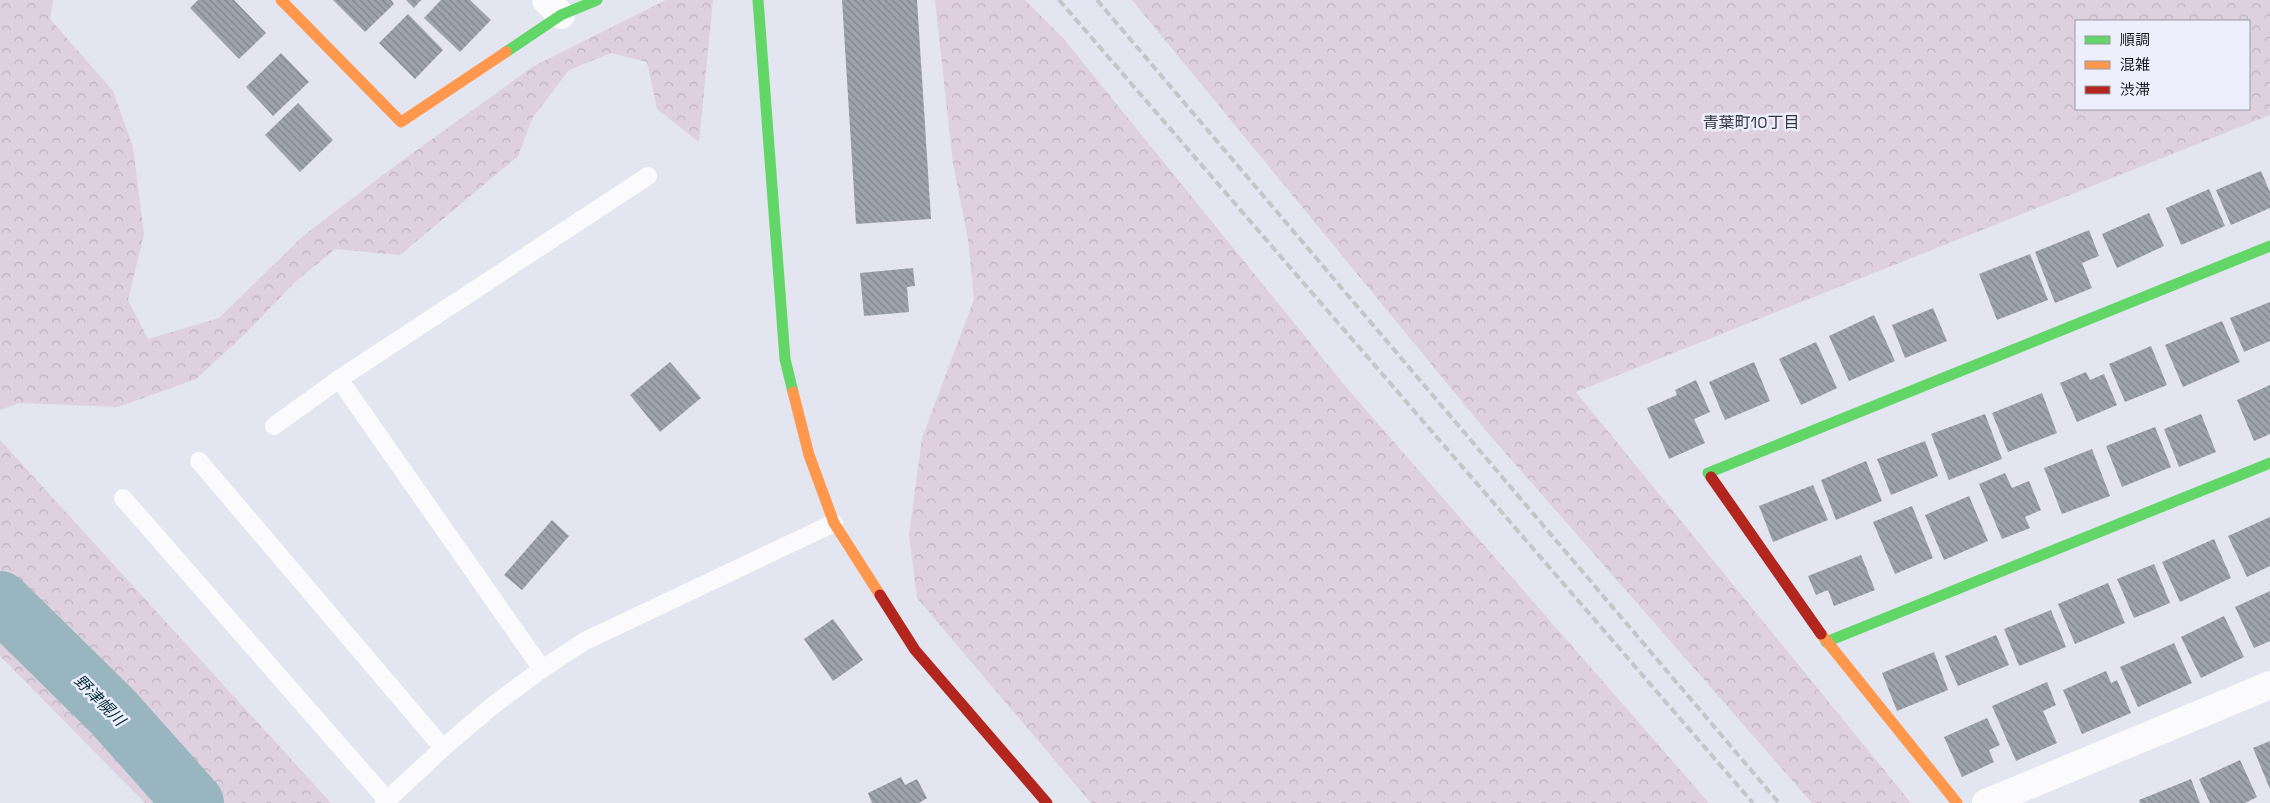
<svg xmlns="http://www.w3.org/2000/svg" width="2270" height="803" font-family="'Space Grotesk','Noto Sans JP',sans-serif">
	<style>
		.forest { fill: url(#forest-crowns); fill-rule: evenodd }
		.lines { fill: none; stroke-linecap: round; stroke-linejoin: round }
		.river { stroke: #99b5c0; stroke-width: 60 }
		.building { fill: url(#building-back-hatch) }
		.lane { stroke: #fbfbfd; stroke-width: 18 }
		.street { stroke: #fbfbfd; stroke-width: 28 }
		.fast { stroke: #63d668; stroke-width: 11 }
		.slow { stroke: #ff974d; stroke-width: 11 }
		.jam { stroke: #b3261e; stroke-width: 11 }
		.rail { stroke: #c5c6c8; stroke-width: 4; stroke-dasharray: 8 4; stroke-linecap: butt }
		.labels { text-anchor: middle; stroke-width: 5; stroke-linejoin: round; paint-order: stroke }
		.neighbourhood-label { font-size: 16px; fill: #343647; stroke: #edeffc }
		.water-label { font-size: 16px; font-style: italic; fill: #072f38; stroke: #edeffc }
	</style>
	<defs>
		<pattern id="forest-crowns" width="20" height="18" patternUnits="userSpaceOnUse" patternTransform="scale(1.25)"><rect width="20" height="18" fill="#dfd0e0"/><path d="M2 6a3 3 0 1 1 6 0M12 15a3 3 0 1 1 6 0" fill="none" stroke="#bfb2c0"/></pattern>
		<pattern id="building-back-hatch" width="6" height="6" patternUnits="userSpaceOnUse" patternTransform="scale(1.25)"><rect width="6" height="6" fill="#9ea4ad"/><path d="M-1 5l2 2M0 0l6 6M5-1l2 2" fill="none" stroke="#80858c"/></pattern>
	</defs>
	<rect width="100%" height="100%" fill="#e3e5f1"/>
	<g class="forest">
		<path d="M0 0H53L50 19 113 91 133 147 144 234 128 300 148 339 219 318 303 236 399 163 534 66 666 0H713L699 142 657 109 647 62 611 53 569 70 533 117 518 156 400 255 335 249 294 283 247 332 196 379 118 407 19 403 0 410Z"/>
		<path d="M935 0H1025L1063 38 1346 387 1709 803H1091L917 598 909 535 922 438 974 299 968 239 953 164Z"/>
		<path d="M1132 0H2270V115L1576 392 1911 803H1812L1487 432ZM2076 21H2249V109H2076Z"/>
		<path d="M0 440 331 803H145L0 656Z"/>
	</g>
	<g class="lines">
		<path class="river" d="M0 601 113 712 194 803"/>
	</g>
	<g class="building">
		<path d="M198 0H234L266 33 239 59 190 8Z"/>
		<path d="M333 0H391L394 4 365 32Z"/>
		<path d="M406 0H421L414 8Z"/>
		<path d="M441 0H470L491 20 460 52 424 18Z"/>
		<path d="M842 0H917L931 219 856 224Z"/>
		<path d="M408 14 443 50 415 79 379 43Z"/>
		<path d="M281 53 309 82 273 116 246 87Z"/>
		<path d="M298 103 333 140 300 172 265 135Z"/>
		<path d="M2261 171 2270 192V208L2231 225 2216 190Z"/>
		<path d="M2209 189 2225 226 2181 245 2166 208Z"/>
		<path d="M2149 213 2164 246 2117 268 2102 234Z"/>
		<path d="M2089 230 2099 256 2082 263 2092 288 2055 303 2035 252Z"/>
		<path d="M2030 254 2048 300 1997 320 1979 274Z"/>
		<path d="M913 268 915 286 907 287 909 312 864 316 860 273Z"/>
		<path d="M2270 302V341L2244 352 2230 318Z"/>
		<path d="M1933 308 1947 341 1905 358 1892 325Z"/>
		<path d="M1874 315 1895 361 1849 381 1829 336Z"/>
		<path d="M2222 321 2240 362 2183 387 2165 345Z"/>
		<path d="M1816 342 1837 388 1801 405 1779 359Z"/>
		<path d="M2151 346 2167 385 2125 402 2109 364Z"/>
		<path d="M670 362 701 398 660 432 630 395Z"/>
		<path d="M1754 362 1770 401 1725 420 1709 382Z"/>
		<path d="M2086 372 2090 380 2104 374 2117 405 2077 422 2060 383Z"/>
		<path d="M1696 380 1710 412 1694 419 1705 443 1669 459 1647 408 1677 395 1675 390Z"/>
		<path d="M2270 385V434L2254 441 2237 400Z"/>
		<path d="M2042 393 2057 433 2008 452 1992 413Z"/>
		<path d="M1985 414 2002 459 1949 480 1931 434Z"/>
		<path d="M2201 414 2216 452 2179 467 2164 429Z"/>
		<path d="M2155 427 2171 467 2122 487 2106 446Z"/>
		<path d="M1925 441 1938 476 1891 495 1877 459Z"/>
		<path d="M2092 449 2110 496 2062 514 2044 468Z"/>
		<path d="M1866 461 1882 501 1836 520 1821 480Z"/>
		<path d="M2005 473 2012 488 2029 481 2041 510 2025 517 2030 528 2002 539 1979 484Z"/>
		<path d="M1813 485 1828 520 1773 542 1759 506Z"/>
		<path d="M1969 496 1988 541 1944 560 1925 515Z"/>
		<path d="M1912 506 1933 558 1895 574 1873 522Z"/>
		<path d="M2270 517V566L2247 577 2228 536Z"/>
		<path d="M552 520 569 536 522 590 504 575Z"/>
		<path d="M2214 539 2231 578 2180 602 2162 562Z"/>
		<path d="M1861 555 1875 590 1834 606 1828 590 1816 595 1808 576Z"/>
		<path d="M2154 564 2170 603 2134 618 2117 579Z"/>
		<path d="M2108 583 2125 623 2075 644 2058 604Z"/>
		<path d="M2270 591V641L2254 648 2235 607Z"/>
		<path d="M2051 610 2066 647 2019 666 2004 629Z"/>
		<path d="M2224 616 2244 657 2201 678 2181 637Z"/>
		<path d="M833 619 863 660 833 681 804 639Z"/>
		<path d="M1996 635 2009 665 1958 686 1945 656Z"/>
		<path d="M2174 643 2192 683 2138 707 2120 667Z"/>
		<path d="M1934 652 1948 690 1897 711 1882 673Z"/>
		<path d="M2106 671 2111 683 2117 680 2131 713 2082 734 2063 690Z"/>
		<path d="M2047 682 2056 705 2043 711 2057 743 2016 761 1992 706Z"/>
		<path d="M1987 718 2000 745 1989 750 1994 762 1962 777 1944 737Z"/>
		<path d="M2270 741V789L2253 748Z"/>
		<path d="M2240 760 2257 797 2245 803H2210L2199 779Z"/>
		<path d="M901 777 905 785 917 779 927 798 919 803H872L868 793Z"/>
		<path d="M2191 779 2200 803H2140L2139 800Z"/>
	</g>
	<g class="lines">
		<g class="lane">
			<path d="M339 379 542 669"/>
			<path d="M274 426 339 379 648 176"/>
			<path d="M199 461 443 748"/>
			<path d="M123 498 387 800"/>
			<path d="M384 803 443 748 491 707 542 669 585 641 834 523"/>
		</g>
		<g class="street">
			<path d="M546 0 561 15"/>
			<path d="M1986 803 2270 685"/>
		</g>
		<g class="fast">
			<path d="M758 0 785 359 793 392"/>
			<path d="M506 52 561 15 597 0"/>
			<path d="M1711 477 1708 473 2270 246"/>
			<path d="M1826 642 2270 463"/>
		</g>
		<g class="slow">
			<path d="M281 0 401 122 506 52"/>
			<path d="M793 392 809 455 834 523 880 595"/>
			<path d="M1821 634 1957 803"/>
		</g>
		<g class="jam">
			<path d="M1711 477 1821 634"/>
			<path d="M880 595 915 650 1047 803"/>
		</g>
		<g class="rail">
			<path d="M1059 0 1753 803"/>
			<path d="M1097 0 1779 803"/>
		</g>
	</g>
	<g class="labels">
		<g class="neighbourhood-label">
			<text x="1751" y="128">青葉町10丁目</text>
		</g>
		<g class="water-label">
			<text transform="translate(100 700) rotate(45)" y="6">野津幌川</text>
		</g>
	</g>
	<rect x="2075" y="20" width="175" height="90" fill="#edeffc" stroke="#9899a4"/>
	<rect x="2085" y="36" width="25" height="8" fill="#63d668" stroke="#9899a4"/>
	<text x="2120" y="45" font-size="15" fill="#181920">順調</text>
	<rect x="2085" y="61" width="25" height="8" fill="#ff974d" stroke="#9899a4"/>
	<text x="2120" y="70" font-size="15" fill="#181920">混雑</text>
	<rect x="2085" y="86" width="25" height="8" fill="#b3261e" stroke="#9899a4"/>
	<text x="2120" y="95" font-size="15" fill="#181920">渋滞</text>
</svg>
